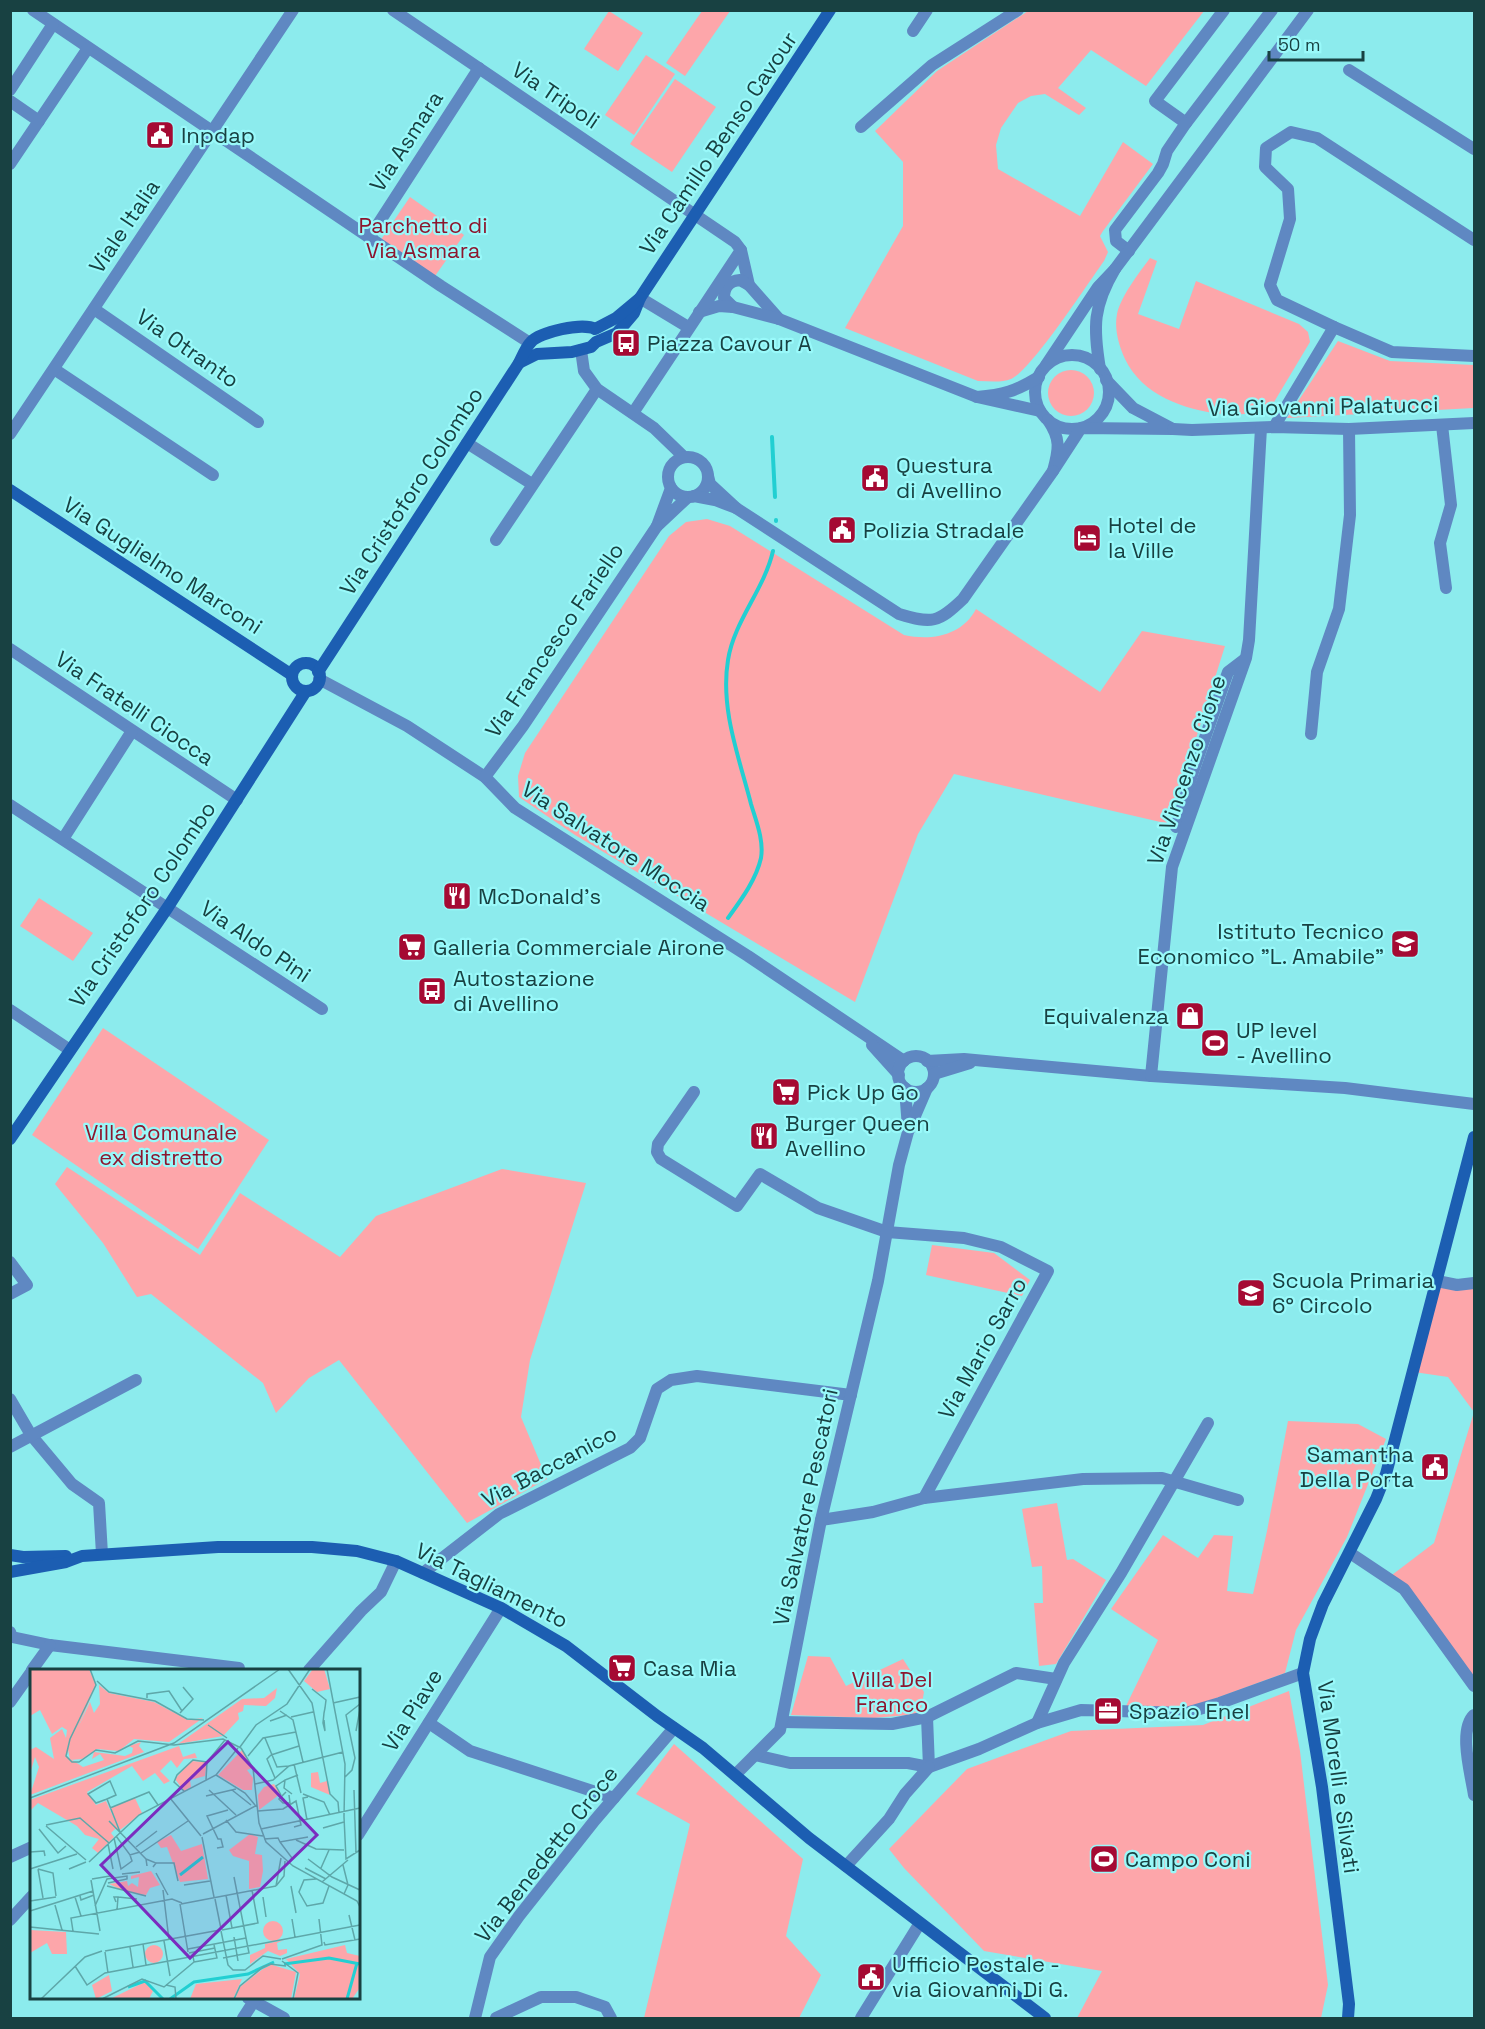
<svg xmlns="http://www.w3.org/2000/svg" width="1485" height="2029" font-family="'Space Grotesk',sans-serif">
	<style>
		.green { fill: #fda6aa }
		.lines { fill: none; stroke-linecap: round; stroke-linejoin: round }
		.stream { stroke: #22cfd2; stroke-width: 4 }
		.street { stroke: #5f88c2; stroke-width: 12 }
		.secondary { stroke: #1c5eb2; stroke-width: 12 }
		.labels { text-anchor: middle; stroke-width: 4.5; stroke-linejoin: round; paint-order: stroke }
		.street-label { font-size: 22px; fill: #184142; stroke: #99f9fa }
		.poi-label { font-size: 22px; fill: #184142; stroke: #99f9fa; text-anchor: start }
		.park-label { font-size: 22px; fill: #8d162e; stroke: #99f9fa }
		.inset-river { fill: none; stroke: #22cfd2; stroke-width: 3 }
		.inset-road { fill: none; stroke: #5ea7a9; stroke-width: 1.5 }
		.view { fill: #7b2cbf; fill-opacity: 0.15; stroke: #7b2cbf; stroke-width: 3 }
		.inset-edge { fill: none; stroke: #184142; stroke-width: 3 }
	</style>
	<rect width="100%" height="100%" fill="#8cebed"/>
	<g class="green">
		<path d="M609 11 643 33 618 71 584 49Z"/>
		<path d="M702 11H730L685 76 666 63Z"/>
		<path d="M1028 11H1204L1146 86 1091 50 1058 88 1086 108 1079 115 1045 94 1031 96 1018 103 1001 128 996 145 998 169 1080 216 1123 142 1153 164 1103 231 1100 236 1108 252 1104 261C1088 283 1031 371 1011 379 1001 383 989 381 978 381L845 328 903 226V162L875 131 937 71Z"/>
		<path d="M646 55 675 74 634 135 605 115Z"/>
		<path d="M675 79 716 107 672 172 630 144Z"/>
		<path d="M410 197 464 235 435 276 380 241Z"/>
		<path d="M1150 258 1157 261 1138 314 1179 329 1196 281 1299 324 1308 332 1310 342 1268 412C1253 413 1236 416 1222 414 1184 410 1142 395 1125 359 1119 346 1114 329 1117 314 1121 296 1139 273 1150 258Z"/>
		<path d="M1338 341 1390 361 1474 365V408L1287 418Z"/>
		<circle cx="1071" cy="393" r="23"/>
		<path d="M707 519 730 526 904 635C931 641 962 636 976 609L1100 692 1142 631 1225 646 1169 824 954 774 918 834 855 1002 575 835 519 797 518 776 525 753 669 536 686 522Z"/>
		<path d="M39 898 93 933 73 961 20 926Z"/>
		<path d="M103 1028 269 1140 198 1249 32 1135Z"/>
		<path d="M67 1167 200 1255 240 1193 340 1257 376 1216 502 1169 586 1183 530 1360 521 1417 547 1479 467 1523 339 1360 309 1378 276 1413 263 1383 151 1294 137 1297 103 1243 55 1184Z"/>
		<path d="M932 1245 994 1253 1030 1280 1022 1296 926 1275Z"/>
		<path d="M1437 1281 1474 1283V1686L1388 1578 1434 1543 1474 1412 1448 1377 1414 1372Z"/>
		<path d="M1288 1421 1358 1424 1386 1439 1347 1537 1296 1630 1285 1673 1184 1710 1126 1706 1158 1640 1111 1609 1163 1535 1198 1558 1214 1535 1233 1536 1227 1591 1253 1594 1267 1531Z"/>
		<path d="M1057 1503 1067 1560 1073 1559 1106 1580 1056 1664 1039 1666 1034 1603H1043L1042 1566 1032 1567 1022 1509Z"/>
		<path d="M808 1656 830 1657 846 1686 903 1659 924 1692 920 1714 873 1718 791 1715Z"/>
		<path d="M1289 1691 1300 1751 1328 1985 1321 2018H1077L1102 1971 984 1951 904 1868 889 1849 967 1769 1071 1731 1203 1725Z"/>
		<path d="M674 1744 803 1859 786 1936 821 1975 799 2018H644L690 1824 636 1794Z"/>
	</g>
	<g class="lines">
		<g class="stream">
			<path d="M772 437 775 497"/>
			<path d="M776 521V520"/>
			<path d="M728 918C741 900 756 880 761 858 764 840 756 821 751 804 739 757 720 709 728 660 734 621 764 590 773 551"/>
		</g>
		<g class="street">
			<path d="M33 10 441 286 530 343"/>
			<path d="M393 10 735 242 741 250 749 285 779 319"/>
			<path d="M1224 10 1155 101 1186 123 1272 10"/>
			<path d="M913 31 927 10"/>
			<path d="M1349 70 1474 149"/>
			<path d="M10 90 53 24"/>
			<path d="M10 101 39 121"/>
			<path d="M861 127 932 65 1018 10"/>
			<path d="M10 164 88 48"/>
			<path d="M369 238 479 68"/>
			<path d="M1129 251 1116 241 1115 230 1158 173 1163 164 1167 151 1186 123"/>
			<path d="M1115 269 1308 10"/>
			<path d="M640 298 688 327"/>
			<path d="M733 307 724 298C724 287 729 281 740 280L749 285"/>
			<path d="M94 309 258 422"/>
			<path d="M699 312 719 306 733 307 779 319 977 397"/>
			<path d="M1334 327 1277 300 1270 285 1290 219 1288 189 1265 167 1266 148 1291 132 1317 138 1474 240"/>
			<path d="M581 350 584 371 597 389 654 428 684 457"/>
			<circle cx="1072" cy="392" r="37"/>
			<path d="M1046 365 1098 287 1115 269C1093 306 1093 327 1100 369"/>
			<path d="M54 369 213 475"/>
			<path d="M1039 377C1016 391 1003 395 977 397L1040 411"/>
			<path d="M633 413 741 250"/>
			<path d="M1048 420C1061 439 1059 449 1053 471L1081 428 1173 429 1133 408 1106 380"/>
			<path d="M1442 425 1451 505 1440 543 1446 588"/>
			<path d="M1274 427 1334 327 1392 352 1474 356"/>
			<path d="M1173 429 1192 430 1274 427 1349 429 1474 423"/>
			<path d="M10 434 293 10"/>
			<path d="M467 443 532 484"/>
			<circle cx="688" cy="477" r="20"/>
			<path d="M671 488 657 526 688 497"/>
			<path d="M694 496 715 500 736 508 710 484 708 476"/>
			<path d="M736 508 899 614C932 624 938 623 963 599L1053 471"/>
			<path d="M496 540 597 389"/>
			<path d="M10 649 237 800"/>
			<path d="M319 679 407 726 485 777 515 808 748 956 904 1061"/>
			<path d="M1311 734 1317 672 1339 609 1350 515 1349 429"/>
			<path d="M485 777 523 726 657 526"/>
			<path d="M10 805 322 1009"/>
			<path d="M1176 827 1194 769 1228 672 1245 659"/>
			<path d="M63 839 132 731"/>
			<path d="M10 1010 70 1050"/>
			<path d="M872 1045 899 1075"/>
			<circle cx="916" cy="1074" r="18"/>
			<path d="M927 1061 964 1059 1151 1076 1345 1088 1474 1104"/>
			<path d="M934 1074 970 1063"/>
			<path d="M1151 1076 1172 867 1246 658 1249 640 1261 428"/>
			<path d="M905 1088 908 1128"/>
			<path d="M694 1092 658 1144 657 1152 661 1159 737 1206 760 1174 818 1208 887 1232 964 1238 1001 1247 1048 1271 924 1498"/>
			<path d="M10 1262 27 1285 10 1294"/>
			<path d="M1437 1281 1457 1285 1474 1283"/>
			<path d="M10 1399 31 1435 72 1484 99 1503 102 1554"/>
			<path d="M10 1447 136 1380"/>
			<path d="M821 1520 873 1512 924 1498 1083 1479 1162 1478 1238 1500"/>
			<path d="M1350 1553 1404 1589 1474 1686"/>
			<path d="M423 1573 499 1514 630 1448 640 1438 657 1389 671 1380 697 1376 851 1395"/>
			<path d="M10 1632 12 1637 50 1645 239 1668"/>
			<path d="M32 1670 50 1645"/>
			<path d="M309 1670 361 1611 381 1592 396 1561"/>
			<path d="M10 1702 32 1671"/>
			<path d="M1474 1715C1458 1730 1471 1775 1474 1795"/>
			<path d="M927 1717 929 1767"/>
			<path d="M782 1722 892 1724 927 1717 1016 1673 1056 1679"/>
			<path d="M429 1723 470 1751 614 1798"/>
			<path d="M1037 1723 1064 1663 1121 1573 1208 1423"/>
			<path d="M755 1755 790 1763H908L929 1767 979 1749 1037 1723 1081 1710 1186 1713 1220 1703 1303 1673"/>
			<path d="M735 1775 780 1730 821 1520 878 1281 899 1165 908 1132 927 1088"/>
			<path d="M358 1835 501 1608"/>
			<path d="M10 1857 32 1847"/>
			<path d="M846 1866 889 1819 905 1794 929 1767"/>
			<path d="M10 1920 32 1896"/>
			<path d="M248 1998 284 2018"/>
			<path d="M243 2018 256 1998"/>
			<path d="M475 2018 490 1957 519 1916 595 1820 674 1728"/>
			<path d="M496 2018 541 1997H576L605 2007 611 2018"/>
			<path d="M861 2018 920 1923"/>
		</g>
		<g class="secondary">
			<path d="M519 363 537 354 572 352 591 347 596 342 617 333 634 313 640 298 830 10"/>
			<path d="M10 490 292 675"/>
			<circle cx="306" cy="677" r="14"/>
			<path d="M318 672 519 363C522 357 526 347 531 342 540 332 583 322 595 329L616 318 640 298"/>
			<path d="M10 1139 168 907 306 691"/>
			<path d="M10 1555 23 1557 66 1556"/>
			<path d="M10 1572 66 1562 82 1556 218 1547H312L357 1551 396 1561 501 1608 566 1646 657 1716 703 1748 809 1838 1045 2018"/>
			<path d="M1348 2018 1349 2004 1322 1787 1303 1673 1310 1639 1323 1604 1376 1499 1386 1474 1474 1137"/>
		</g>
	</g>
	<defs>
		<g id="civic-square" transform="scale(1.5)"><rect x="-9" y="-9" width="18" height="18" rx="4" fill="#a50a33" stroke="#99f9fa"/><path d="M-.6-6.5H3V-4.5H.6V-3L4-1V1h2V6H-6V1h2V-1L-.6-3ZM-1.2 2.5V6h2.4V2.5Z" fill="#fff"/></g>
		<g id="bus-square" transform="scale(1.5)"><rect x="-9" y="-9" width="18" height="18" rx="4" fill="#a50a33" stroke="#99f9fa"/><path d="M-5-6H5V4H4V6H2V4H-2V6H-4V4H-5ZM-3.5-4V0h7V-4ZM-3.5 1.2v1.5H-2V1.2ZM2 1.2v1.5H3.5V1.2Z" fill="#fff"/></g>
		<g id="hotel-square" transform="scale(1.5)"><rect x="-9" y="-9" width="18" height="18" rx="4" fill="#a50a33" stroke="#99f9fa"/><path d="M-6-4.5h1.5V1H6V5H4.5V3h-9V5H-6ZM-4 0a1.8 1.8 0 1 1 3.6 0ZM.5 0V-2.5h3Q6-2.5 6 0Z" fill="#fff"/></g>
		<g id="restaurant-square" transform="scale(1.5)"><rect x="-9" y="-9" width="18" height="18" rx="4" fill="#a50a33" stroke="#99f9fa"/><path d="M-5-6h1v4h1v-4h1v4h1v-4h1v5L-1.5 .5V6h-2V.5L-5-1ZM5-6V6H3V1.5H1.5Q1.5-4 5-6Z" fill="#fff"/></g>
		<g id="school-square" transform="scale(1.5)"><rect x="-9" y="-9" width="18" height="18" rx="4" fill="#a50a33" stroke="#99f9fa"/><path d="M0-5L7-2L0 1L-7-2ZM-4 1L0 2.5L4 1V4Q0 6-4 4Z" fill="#fff"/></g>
		<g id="supermarket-square" transform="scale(1.5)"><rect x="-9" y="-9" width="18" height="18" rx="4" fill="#a50a33" stroke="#99f9fa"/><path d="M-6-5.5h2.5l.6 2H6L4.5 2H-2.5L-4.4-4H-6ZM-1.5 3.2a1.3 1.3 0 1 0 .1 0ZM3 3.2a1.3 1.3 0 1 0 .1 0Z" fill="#fff"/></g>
		<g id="shop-square" transform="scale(1.5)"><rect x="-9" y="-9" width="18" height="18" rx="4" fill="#a50a33" stroke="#99f9fa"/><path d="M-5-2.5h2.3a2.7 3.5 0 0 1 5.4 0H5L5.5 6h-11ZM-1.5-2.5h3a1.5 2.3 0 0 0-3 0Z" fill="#fff"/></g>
		<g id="stadium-square" transform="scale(1.5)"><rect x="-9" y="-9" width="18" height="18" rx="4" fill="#a50a33" stroke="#99f9fa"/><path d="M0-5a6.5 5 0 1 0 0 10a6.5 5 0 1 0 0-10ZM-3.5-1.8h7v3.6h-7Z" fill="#fff"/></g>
		<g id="office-square" transform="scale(1.5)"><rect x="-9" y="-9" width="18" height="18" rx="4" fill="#a50a33" stroke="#99f9fa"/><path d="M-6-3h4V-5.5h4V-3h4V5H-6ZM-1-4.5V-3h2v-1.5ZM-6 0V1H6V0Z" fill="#fff"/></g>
	</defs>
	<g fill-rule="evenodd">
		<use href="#civic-square" x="160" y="135"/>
		<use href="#bus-square" x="626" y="343"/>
		<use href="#civic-square" x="875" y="478"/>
		<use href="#civic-square" x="842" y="530"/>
		<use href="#hotel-square" x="1087" y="538"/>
		<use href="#restaurant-square" x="457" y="896"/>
		<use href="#school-square" x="1405" y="944"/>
		<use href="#supermarket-square" x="412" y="947"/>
		<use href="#bus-square" x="432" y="991"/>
		<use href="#shop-square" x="1190" y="1016"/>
		<use href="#stadium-square" x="1215" y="1043"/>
		<use href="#supermarket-square" x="786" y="1092"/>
		<use href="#restaurant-square" x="764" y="1136"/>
		<use href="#school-square" x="1251" y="1293"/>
		<use href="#civic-square" x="1435" y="1467"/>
		<use href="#supermarket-square" x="622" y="1668"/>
		<use href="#office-square" x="1108" y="1711"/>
		<use href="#stadium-square" x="1104" y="1859"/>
		<use href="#civic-square" x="871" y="1977"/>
	</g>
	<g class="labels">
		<g class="street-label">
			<text transform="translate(556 95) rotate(34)" y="8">Via Tripoli</text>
			<text transform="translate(406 141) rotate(-57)" y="8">Via Asmara</text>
			<text transform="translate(718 143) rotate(-56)" y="8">Via Camillo Benso Cavour</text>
			<text transform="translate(124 226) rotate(-56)" y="8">Viale Italia</text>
			<text transform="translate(188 348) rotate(35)" y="8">Via Otranto</text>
			<text transform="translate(1323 406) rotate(-1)" y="8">Via Giovanni Palatucci</text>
			<text transform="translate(411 491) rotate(-57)" y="8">Via Cristoforo Colombo</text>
			<text transform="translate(163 565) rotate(33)" y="8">Via Guglielmo Marconi</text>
			<text transform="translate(554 640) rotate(-56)" y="8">Via Francesco Fariello</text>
			<text transform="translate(135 708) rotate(34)" y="8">Via Fratelli Ciocca</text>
			<text transform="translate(1186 770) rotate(-71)" y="8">Via Vincenzo Cione</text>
			<text transform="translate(616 846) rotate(33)" y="8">Via Salvatore Moccia</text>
			<text transform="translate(142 904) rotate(-56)" y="8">Via Cristoforo Colombo</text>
			<text transform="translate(256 941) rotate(34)" y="8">Via Aldo Pini</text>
			<text transform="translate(982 1348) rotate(-61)" y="8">Via Mario Sarro</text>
			<text transform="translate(549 1466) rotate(-28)" y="8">Via Baccanico</text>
			<text transform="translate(805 1507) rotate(-78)" y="8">Via Salvatore Pescatori</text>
			<text transform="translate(492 1585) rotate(26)" y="8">Via Tagliamento</text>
			<text transform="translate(412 1710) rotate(-58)" y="8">Via Piave</text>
			<text transform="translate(1339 1777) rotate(82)" y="8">Via Morelli e Silvati</text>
			<text transform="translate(546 1854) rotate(-52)" y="8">Via Benedetto Croce</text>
		</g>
		<g class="poi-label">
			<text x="181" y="143">Inpdap</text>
			<text x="647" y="351">Piazza Cavour A</text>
			<text x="896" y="473">Questura<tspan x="896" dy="25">di Avellino</tspan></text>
			<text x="1108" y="533">Hotel de<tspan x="1108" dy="25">la Ville</tspan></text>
			<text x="863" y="538">Polizia Stradale</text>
			<text x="478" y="904">McDonald's</text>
			<text x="1384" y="939" text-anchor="end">Istituto Tecnico<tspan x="1384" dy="25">Economico "L. Amabile"</tspan></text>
			<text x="433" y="955">Galleria Commerciale Airone</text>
			<text x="453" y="986">Autostazione<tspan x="453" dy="25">di Avellino</tspan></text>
			<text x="1169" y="1024" text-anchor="end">Equivalenza</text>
			<text x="1236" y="1038">UP level<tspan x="1236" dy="25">- Avellino</tspan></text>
			<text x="807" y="1100">Pick Up Go</text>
			<text x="785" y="1131">Burger Queen<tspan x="785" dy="25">Avellino</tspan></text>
			<text x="1272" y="1288">Scuola Primaria<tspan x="1272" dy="25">6° Circolo</tspan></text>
			<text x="1414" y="1462" text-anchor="end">Samantha<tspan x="1414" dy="25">Della Porta</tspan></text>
			<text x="643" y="1676">Casa Mia</text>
			<text x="1129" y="1719">Spazio Enel</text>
			<text x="1125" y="1867">Campo Coni</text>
			<text x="892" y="1972">Ufficio Postale -<tspan x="892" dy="25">via Giovanni Di G.</tspan></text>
		</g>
		<g class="park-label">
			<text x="423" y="233">Parchetto di<tspan x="423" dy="25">Via Asmara</tspan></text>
			<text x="161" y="1140">Villa Comunale<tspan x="161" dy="25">ex distretto</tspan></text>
			<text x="892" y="1687">Villa Del<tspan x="892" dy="25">Franco</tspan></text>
		</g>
	</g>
	<g transform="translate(30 1669)">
		<rect width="330" height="330" fill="#8cebed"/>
		<path d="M0 0H59L66 16 36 87 53 98 74 91 70 85 62 90 64 83 95 87 102 84 103 79 99 77 111 73 109 77 114 83 0 126 9 98 5 88 0 105V81L6 78 24 90 20 69 32 60 36 69 37 61 32 58 22 65 10 41 0 47ZM283 0H294L300 20 287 23 274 12ZM69 16 79 24 124 33 158 51 173 49 139 73 104 70 89 82 67 80 52 90 40 91 38 80 60 33 64 44 70 35ZM247 19 245 29 236 37 214 36 213 42 208 44 209 50 193 67 148 75 212 30 234 29ZM149 77 153 88 165 84 167 89 154 90 147 99 141 91 130 102 140 112 134 115 125 104 113 112 102 97 57 123 66 136 76 132 90 162 85 160 81 164 84 168 68 184 62 179 69 170 55 166 47 157 8 134 0 142V131ZM212 81 222 99 217 101 223 109 222 121H213L188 106ZM161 92 177 93 175 107 160 111 161 118 154 122 145 110ZM288 103 290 114 297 112 300 126 281 118V104ZM244 115 250 125 229 141 228 126 234 118ZM105 129 112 144 90 161 81 139ZM220 165 228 168 225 185 232 186 233 202 230 218 219 220V192L203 187 199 181ZM141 166 151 182 172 175 178 210 150 213 137 178 131 179 127 173ZM121 202 130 216 120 219 116 226 96 223 79 215 97 212 98 217 102 214 108 218 109 208 101 210V207ZM233 262a10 10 0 1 1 20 0a10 10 0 1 1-20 0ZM0 261 36 263 37 285H22L17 274 0 284ZM254 271 247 274 248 281 257 280V284L250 287 238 282 220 295V286L235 279V275ZM315 276 317 284 330 287 329 320 322 330H264L270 305 256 290ZM115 285a9 9 0 1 1 18 0a9 9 0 1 1-18 0ZM239 295 266 303 261 330H205L210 318ZM79 306 82 322 66 330 62 316ZM212 310 203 330H160L166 315ZM115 313 123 322 119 330H80Z" fill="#fda6aa"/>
		<path class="inset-river" d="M150 206 173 188M254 295 299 289 330 295M98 318 115 312 133 330M140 330 164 313 218 305 244 293M317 330 327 294"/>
		<path class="inset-road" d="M60 0 66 16 40 70 36 87 42 93H49L66 81 85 84 108 72 144 76 193 70 211 79M258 0 282 34 300 125 308 133 309 144M297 0 315 95 314 148V143M67 12 79 23 125 32 157 50 174 51M282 20 296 31 295 39 294 44 293 54 295 62 294 51M117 29V25L139 22 152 42M303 34 330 28M250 42 263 51 273 93M150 44 163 30 153 18M261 48 283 43M240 52 257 46M178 56 197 69M326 62 330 40M235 69 247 98 259 97M210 78 226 56 257 35 280 0M211 79 223 99 229 154 236 173 263 197 327 232 330 238M241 86 269 77M241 86 237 90 245 109M218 87 233 69 266 63M264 95 271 124M186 106 215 124 225 136M315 108 322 101 325 89 316 46 330 35M176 111 177 93 195 71M225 115 243 111 259 97 313 83M179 121 206 146M202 121 221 136M324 121 326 184M154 122 144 113 147 106 163 91 177 93M256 123 249 130 253 134H260L259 126M262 125 254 119 255 111 268 106M273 125 294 133 300 146M251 126 246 117 255 111M176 127 206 120M0 129 144 74 250 0M140 129 171 167M77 130 66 134 58 125 80 112 86 126 77 130 90 163M80 139 119 123 128 136M228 142 253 140 266 132 271 156 264 158M314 148 316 190 330 181M196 151 206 163 233 167M277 151 273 129 278 128M79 152 116 190M16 156 50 149 79 174M16 157 56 191M293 159 314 153M9 160 28 184 36 177M231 160 330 139M173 165 227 136M86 167 100 186 110 183M172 168 184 228M84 169 91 200 102 192 100 186M234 170 248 169 250 173 278 168M266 171 286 180 314 181M250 173 262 189 259 194M78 175 83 200M106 178 127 162M187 179 193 178 191 170H188L177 147 198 141M0 183 14 182 15 187M111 184 158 152M278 190 302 208 330 221M59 193 109 146 186 106 208 79M126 194H144L148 212M313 196 318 216 314 225M117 197 116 190 126 194 123 198M275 199 296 210M291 199 299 181M0 200 47 185M8 200 23 204 26 227M8 200 13 229M39 200 56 193M126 204 138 226M92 205 110 203M62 210 80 207M286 210 274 211 269 223 277 237 293 234 299 217M61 211 70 262M292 213 318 191M154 216 180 212M77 217 116 227M246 217 254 207 255 192M246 217 251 189M261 217 266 244M133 221 139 271M196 226 202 259M50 227 51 231 64 226M45 228 51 247M88 228 107 230M233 228 236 248M185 230 191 260M0 232 26 228M86 233 84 228H88L87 241M150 235 158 283M151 235 246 217M25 236 32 261M65 237 77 210 97 207V210L78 214M0 242 63 222M319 246 325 271M262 250 265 268M0 258 69 265M192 261 228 254 222 221M43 262 41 249 142 230 152 234M191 262 198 296 203 301H215L233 287 251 290M204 268 208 292M134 272 140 307M294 273 295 276 330 270M113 275 116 296M100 278 103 298M158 280 216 269M75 282 190 261M75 283 78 304M159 284 185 279M193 289 219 284 204 208M252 290 292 276 289 250M252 292 268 304 263 330M164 293 187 289 184 276M45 297 57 316 75 304 330 256M136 316 145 318 146 330M11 330 55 288 72 282M72 330 112 310 134 318 164 293 163 287M204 330 210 317 233 298 240 295 256 297"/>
		<path class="view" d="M198 73 287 166 160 289 71 196Z"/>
		<rect width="330" height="330" class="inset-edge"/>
	</g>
	<rect width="1485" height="2029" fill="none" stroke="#184142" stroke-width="24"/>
	<path d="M1269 51v9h94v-9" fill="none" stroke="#184142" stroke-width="3"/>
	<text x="1278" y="51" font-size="18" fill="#184142" stroke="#99f9fa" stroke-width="4.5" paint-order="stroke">50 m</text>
</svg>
